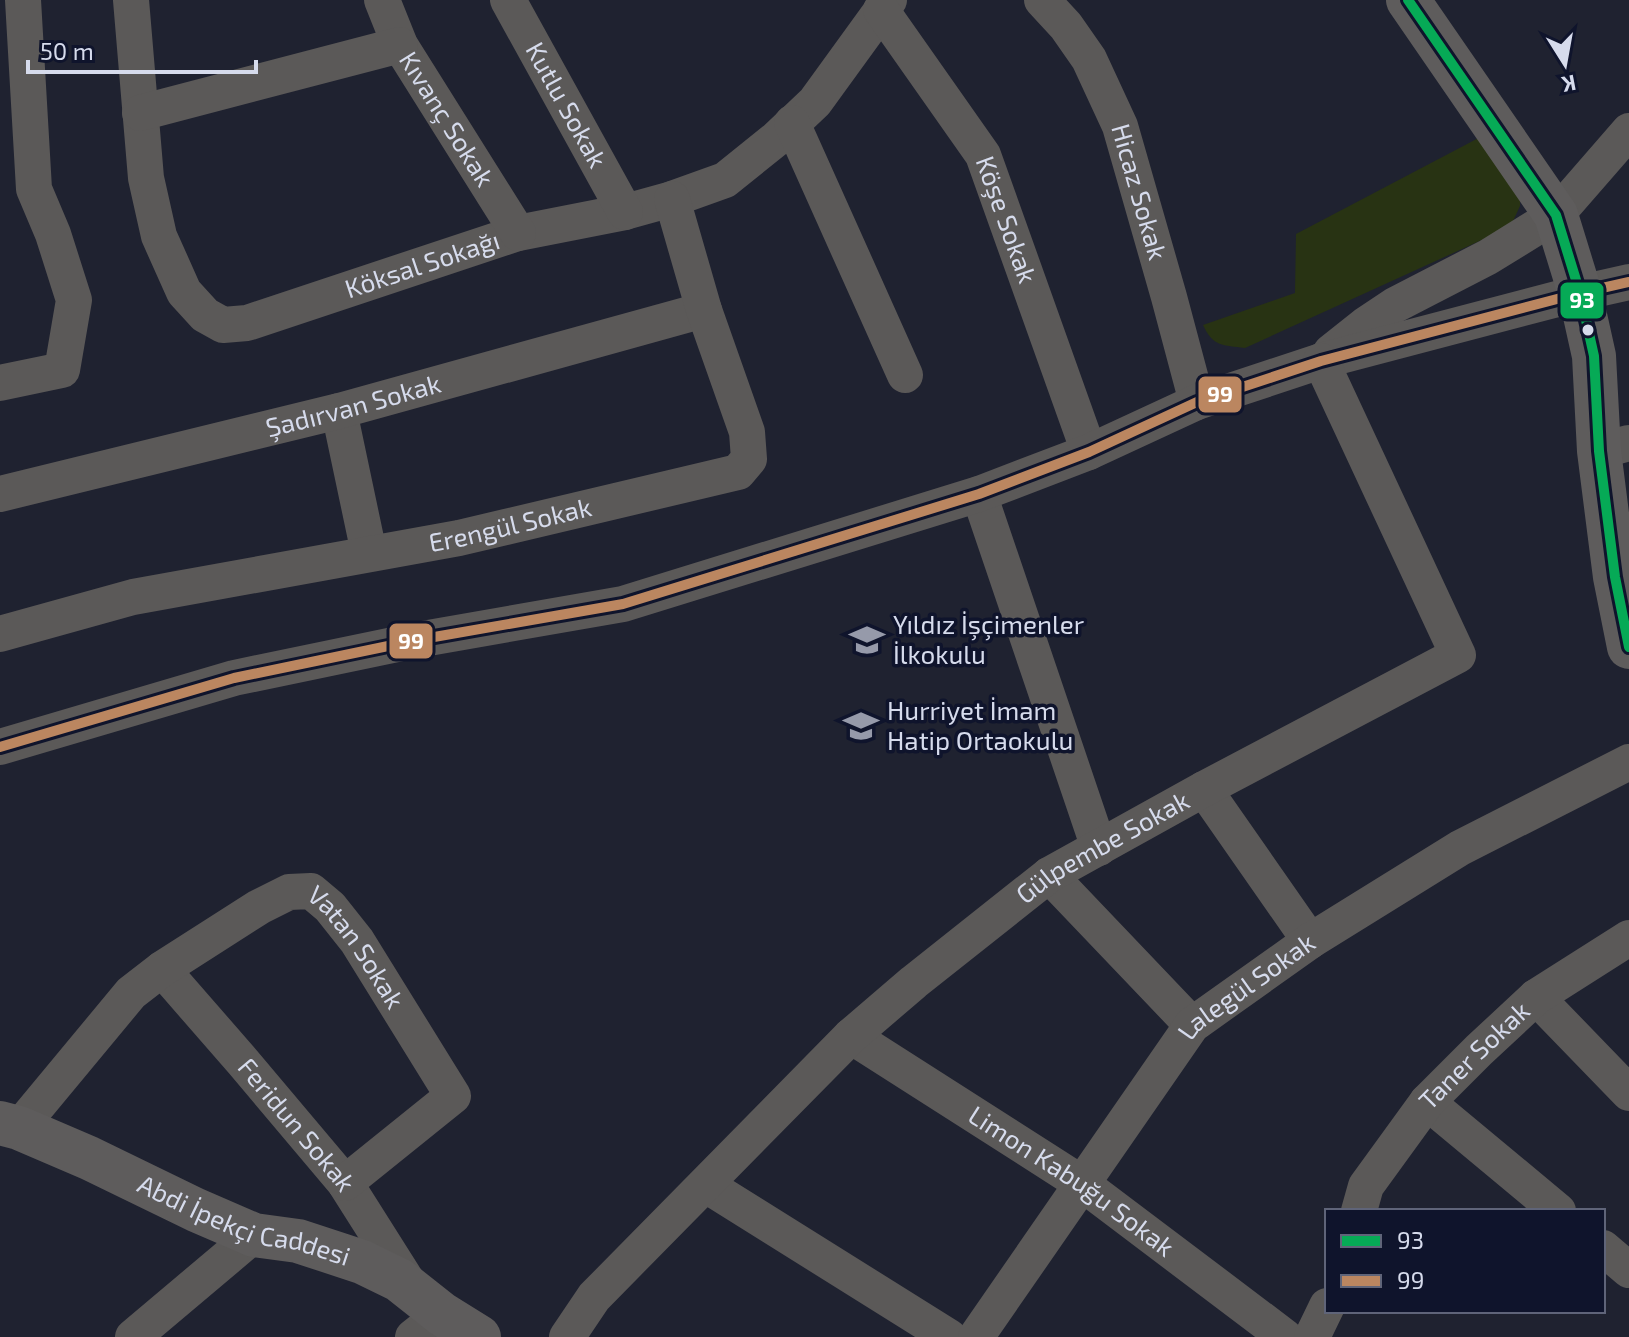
<svg xmlns="http://www.w3.org/2000/svg" width="1629" height="1337" font-family="'Exo 2',sans-serif">
	<style>
		.green { fill: #283313 }
		.lines { fill: none; stroke-linecap: round; stroke-linejoin: round }
		.street { stroke: #5b5958; stroke-width: 36 }
		.secondary { stroke: #5e5c5c; stroke-width: 44 }
		.bus-1-casing { stroke: #0f142c; stroke-width: 16 }
		.bus-2-casing { stroke: #0f142c; stroke-width: 16 }
		.bus-1 { stroke: #06aa56; stroke-width: 10 }
		.bus-2 { stroke: #bb8660; stroke-width: 10 }
		.bus-dot { fill: #d6dbec; stroke: #0f142c; stroke-width: 3 }
		.labels { text-anchor: middle; stroke-width: 7; stroke-linejoin: round; paint-order: stroke }
		.street-label { font-size: 26px; fill: #d6dbec; stroke: #0f142c }
		.poi-label { font-size: 26px; fill: #d6dbec; stroke: #0f142c; text-anchor: start }
		.line-badge { stroke: #0f142c; stroke-width: 3 }
		.badge-label { font-size: 22px; text-anchor: middle; font-weight: bold; fill: #fff }
	</style>
	<rect width="100%" height="100%" fill="#1f2230"/>
	<path class="green" d="M1488 133 1520 191V206L1514 219 1508 228 1245 348C1223 345 1213 347 1203 325L1295 293 1296 234Z"/>
	<g class="lines">
		<g class="street">
			<path id="s1" d="M131 0 146 178 159 236 184 292 205 315 223 325 247 323 518 233 625 212 672 199 725 180 776 139 815 102 889 0"/>
			<path id="s2" d="M382 0 400 45 518 233"/>
			<path id="s3" d="M508 0 625 212"/>
			<path id="s4" d="M1042 0 1066 26 1089 59 1120 126 1169 297 1197 402"/>
			<path id="s5" d="M881 10 983 155 1089 452"/>
			<path d="M140 113 400 45"/>
			<path d="M792 123 905 375"/>
			<path d="M1331 352 1365 325 1395 305 1488 257 1556 215 1629 131"/>
			<path d="M0 383 62 370 74 300 53 234 34 189 23 0"/>
			<path d="M339 411 369 553"/>
			<path d="M1599 451 1629 443"/>
			<path id="s6" d="M0 494 339 411 704 310"/>
			<path d="M979 494 1099 848"/>
			<path id="s7" d="M0 634 133 597 459 538 738 472 749 459 747 432 704 310 672 199"/>
			<path d="M0 747 234 678 417 640 623 604 979 494 1089 452 1197 402 1321 361 1580 293 1629 282"/>
			<path d="M1204 789 1310 941"/>
			<path d="M1049 875 1192 1025"/>
			<path id="s8" d="M162 969 243 1062 345 1183 414 1292"/>
			<path d="M1536 997 1629 1093"/>
			<path id="s9" d="M851 1036 1081 1183 1285 1337"/>
			<path d="M1427 1102 1558 1211"/>
			<path id="s10" d="M19 1128 131 993 162 969 259 907 289 892 311 891 330 907 357 941 453 1096 345 1183"/>
			<path d="M706 1185 949 1337"/>
			<path id="s11" d="M1359 1211 1366 1186 1427 1102 1479 1050 1536 997 1629 938"/>
			<path d="M1603 1248 1629 1270"/>
			<path d="M133 1337 254 1235"/>
			<path d="M413 1337 442 1314"/>
			<path id="s12" d="M567 1337 594 1297 851 1036 914 982 1049 875 1204 789 1458 655 1321 361"/>
			<path id="s13" d="M976 1337 1192 1025 1310 941 1460 848 1629 762"/>
			<path d="M1312 1337 1327 1306"/>
		</g>
		<g class="secondary">
			<path d="M1408 0 1556 215 1580 293 1594 356 1599 451 1615 577 1629 647"/>
			<path id="s14" d="M0 1123 19 1128 89 1158 196 1210 254 1235 298 1241 362 1262 399 1280 442 1314 479 1337"/>
		</g>
		<g class="bus-1-casing">
			<path id="bus-1" d="M1408 0 1556 215 1580 293 1594 356 1599 451 1615 577 1629 647"/>
		</g>
		<g class="bus-2-casing">
			<path id="bus-2" d="M0 747 234 678 417 640 623 604 979 494 1089 452 1197 402 1321 361 1580 293 1629 282"/>
		</g>
		<use href="#bus-1" class="bus-1"/>
		<use href="#bus-2" class="bus-2"/>
	</g>
	<defs>
		<g id="school-bare" transform="scale(2.76)"><path d="M0-5L7-2L0 1L-7-2ZM-4 1L0 2.5L4 1V4Q0 6-4 4Z" fill="#969aaa" stroke="#0f142c" stroke-width="2.5" paint-order="stroke"/></g>
	</defs>
	<g fill-rule="evenodd">
		<use href="#school-bare" x="867" y="640"/>
		<use href="#school-bare" x="861" y="726"/>
	</g>
	<circle class="bus-dot" cx="1588" cy="330" r="7"/>
	<g class="labels">
		<g class="street-label">
			<text dy="9" stroke="none"><textPath href="#s3" startOffset="120">Kutlu Sokak</textPath></text>
			<text dy="9" stroke="none"><textPath href="#s2" startOffset="136">Kıvanç Sokak</textPath></text>
			<text dy="9" stroke="none"><textPath href="#s4" startOffset="218">Hicaz Sokak</textPath></text>
			<text dy="9" stroke="none"><textPath href="#s5" startOffset="246">Köşe Sokak</textPath></text>
			<text dy="9" stroke="none"><textPath href="#s1" startOffset="560">Köksal Sokağı</textPath></text>
			<text dy="9" stroke="none"><textPath href="#s6" startOffset="364">Şadırvan Sokak</textPath></text>
			<text dy="9" stroke="none"><textPath href="#s7" startOffset="522">Erengül Sokak</textPath></text>
			<text dy="9" stroke="none"><textPath href="#s12" startOffset="730">Gülpembe Sokak</textPath></text>
			<text dy="9" stroke="none"><textPath href="#s10" startOffset="458">Vatan Sokak</textPath></text>
			<text dy="9" stroke="none"><textPath href="#s13" startOffset="446">Lalegül Sokak</textPath></text>
			<text dy="9" stroke="none"><textPath href="#s11" startOffset="196">Taner Sokak</textPath></text>
			<text dy="9" stroke="none"><textPath href="#s8" startOffset="206">Feridun Sokak</textPath></text>
			<text dy="9" stroke="none"><textPath href="#s9" startOffset="264">Limon Kabuğu Sokak</textPath></text>
			<text dy="9" stroke="none"><textPath href="#s14" startOffset="264">Abdi İpekçi Caddesi</textPath></text>
		</g>
		<g class="poi-label">
			<text x="893" y="634">Yıldız İşçimenler<tspan x="893" dy="30">İlkokulu</tspan></text>
			<text x="887" y="720">Hurriyet İmam<tspan x="887" dy="30">Hatip Ortaokulu</tspan></text>
		</g>
	</g>
	<g class="line-badge">
		<rect x="1559" y="281" width="46" height="39" rx="8" fill="#06aa56"/>
		<rect x="1197" y="375" width="46" height="39" rx="8" fill="#bb8660"/>
		<rect x="388" y="622" width="46" height="38" rx="8" fill="#bb8660"/>
	</g>
	<g class="badge-label">
		<text x="1582" y="308">93</text>
		<text x="1220" y="402">99</text>
		<text x="411" y="649">99</text>
	</g>
	<rect x="1325" y="1209" width="280" height="104" fill="#0f142c" stroke="#5f6479" stroke-width="2"/>
	<rect x="1341" y="1235" width="40" height="12" fill="#06aa56" stroke="#5f6479" stroke-width="2"/>
	<text x="1397" y="1249" font-size="24" fill="#d6dbec">93</text>
	<rect x="1341" y="1275" width="40" height="12" fill="#bb8660" stroke="#5f6479" stroke-width="2"/>
	<text x="1397" y="1289" font-size="24" fill="#d6dbec">99</text>
	<g transform="translate(1565 64) rotate(169)" stroke="#0f142c" stroke-width="6" paint-order="stroke">
	<path d="M0-6L14 30L0 20L-14 30Z" fill="#d6dbec"/>
	<text y="-12" font-size="22" font-weight="bold" text-anchor="middle" fill="#d6dbec">K</text>
	</g>
	<path d="M28 60v12h228v-12" fill="none" stroke="#d6dbec" stroke-width="4"/>
	<text x="40" y="60" font-size="24" fill="#d6dbec" stroke="#0f142c" stroke-width="6" paint-order="stroke">50 m</text>
</svg>
